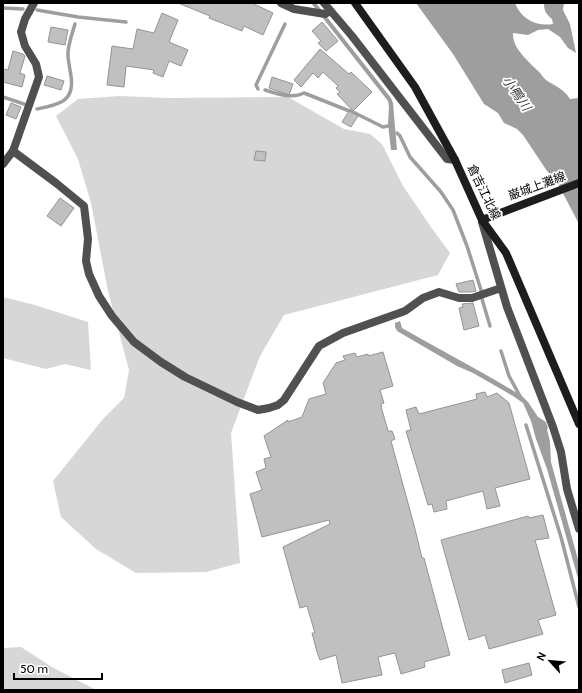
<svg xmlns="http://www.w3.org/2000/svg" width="582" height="693" font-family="Cabin,'Noto Sans JP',sans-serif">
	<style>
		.green { fill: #d7d7d7 }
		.water { fill: #9e9e9e }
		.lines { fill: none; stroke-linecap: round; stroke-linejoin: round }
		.stream { stroke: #9e9e9e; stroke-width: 3.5 }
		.building { fill: #c0c0c0; stroke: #949494 }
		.street { stroke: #505050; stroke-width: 8 }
		.secondary { stroke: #1d1d1d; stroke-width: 8 }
		.labels { text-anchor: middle; stroke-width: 3.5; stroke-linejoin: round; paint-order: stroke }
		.street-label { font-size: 12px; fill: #000; stroke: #fff }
		.water-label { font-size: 13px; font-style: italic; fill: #3f3f3f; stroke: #fff }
	</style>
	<rect width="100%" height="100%" fill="#fff"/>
	<g class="green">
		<path d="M120 96 168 98 288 97 344 129 370 134 382 144 403 186 431 227 450 253 438 275 284 315 260 356 231 433 240 563 206 572 136 573 96 549 61 517 53 481 103 419 124 398 129 370 108 291 91 203 78 159 56 116 78 99Z"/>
		<path d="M3 297 35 305 88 322 91 370 65 364 46 369 3 358Z"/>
		<path d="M21 647 52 667 96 690H3V648Z"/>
	</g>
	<g class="water">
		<path d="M311 3H316L391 98 393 103 397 150H391L388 124 389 106 388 101Z"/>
		<path d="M416 3H515C521 19 537 27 553 24L552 19C546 14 544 11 544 3H564L563 10 570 24 576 53 568 48 560 37 548 29 538 30 528 35 513 33C512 48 528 61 538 71 541 73 543 78 546 80 555 86 564 89 570 99L579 98V224L556 180 547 171 523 135 517 129 504 123 498 113 484 104 453 54Z"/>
		<path d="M400 321 402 328C442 351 483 372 522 396L528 402 538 417 546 422 548 428 547 429 550 442 551 462 579 563V582L547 469 536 439 531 421 523 403 513 396 473 373 457 366 397 331 395 327V323Z"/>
	</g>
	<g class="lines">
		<g class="stream">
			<path d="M3 8 23 9"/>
			<path d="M37 10 78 17 126 22"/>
			<path d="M258 89 256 85 285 24"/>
			<path d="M265 90C278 94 292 99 304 93L357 114 383 127 388 126"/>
			<path d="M3 97 24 104"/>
			<path d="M37 109C58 105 75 102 71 76 70 70 69 64 68 57 67 47 72 34 75 24"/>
			<path d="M397 133 400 136 410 157 441 192 453 210 467 246 481 290"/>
			<path d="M482 299 490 326"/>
			<path d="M501 351 509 376 521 398"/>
			<path d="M526 425 561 537 579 607"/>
		</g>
	</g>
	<g class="building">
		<path d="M178 3H252L273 13 263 35 244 26 242 31 209 18 210 16Z"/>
		<path d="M162 13 178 20 169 42 188 50 181 66 169 61 163 77 153 73 154 70 126 66 124 87 107 85 112 46 133 49 137 29 154 33Z"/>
		<path d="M322 22 338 41 326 51 318 43 321 41 312 31Z"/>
		<path d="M51 27 68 30 65 45 48 42Z"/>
		<path d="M320 49 349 74 351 72 372 92 353 111 337 94 340 92 336 88 338 86 323 72 318 78 313 73 301 87 294 80Z"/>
		<path d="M13 51 23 54 25 56 20 73 25 75 22 87 3 82V69L8 70Z"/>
		<path d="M47 76 64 81 61 90 44 85Z"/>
		<path d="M272 77 293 84 289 95 269 88Z"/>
		<path d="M11 103 21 107 16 119 6 115Z"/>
		<path d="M349 111 358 116 351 127 342 122Z"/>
		<path d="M256 151 266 152 265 161 254 160Z"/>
		<path d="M60 198 74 208 61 226 47 216Z"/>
		<path d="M473 280 476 291 471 292H459L456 284Z"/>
		<path d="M473 303 479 326 464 330 459 308 463 307 462 304Z"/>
		<path d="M383 352 393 386 380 390 384 403 381 404 382 410 388 431H392L395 439 391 441 414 525 422 558H424L450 655 424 662 425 667 401 674 395 653 378 657 382 675 342 683 336 655 320 660 317 652 312 633H315L307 606 300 608 283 547 330 524 329 520 262 537 250 494 262 490 256 472 266 468 264 459 271 457 264 436 288 420V422L302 417 309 399 326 394 323 383 336 363 345 360 343 356 355 353 357 357 368 354V356Z"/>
		<path d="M485 392 487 397 497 393 509 403 530 479 495 488 500 506 487 509 483 491 446 501 447 509 434 512 432 504 428 505 406 431 411 430 406 410 416 407 419 414 477 399 476 394Z"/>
		<path d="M543 515 549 538 535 540 556 615 538 620 543 634 489 649 485 635 469 640 441 540 528 516 529 518Z"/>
		<path d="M529 663 532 675 505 683 502 670Z"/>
	</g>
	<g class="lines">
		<g class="street">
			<path d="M281 3 294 9 325 14 330 11"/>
			<path d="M324 3 352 36 447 159 455 160"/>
			<path d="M13 151 56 183 84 206 88 239 86 261 89 274 99 296 112 316 134 342 161 362 185 377 237 402 258 410 269 408 278 405 284 400 319 346 343 333 405 311 423 298 439 292 459 298H472L501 288"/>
			<path d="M3 164 13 151 39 77 36 64 25 46 21 32 25 19 34 3"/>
			<path d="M482 222 507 307 553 427 561 452 567 489 579 529"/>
		</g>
		<g class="secondary">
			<path d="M355 3 415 87 455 160 482 220 506 253 579 424"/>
			<path d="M482 220 579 183"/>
		</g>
	</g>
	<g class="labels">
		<g class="street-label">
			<text transform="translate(537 186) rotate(-20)" y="4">巌城上灘線</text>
			<text transform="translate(484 192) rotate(64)" y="4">倉吉江北線</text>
		</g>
		<g class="water-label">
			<text transform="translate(517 93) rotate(55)" y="5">小鴨川</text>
		</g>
	</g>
	<rect width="582" height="693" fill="none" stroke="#000000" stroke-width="8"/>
	<g transform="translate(550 661) rotate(297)" stroke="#ffffff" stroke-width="3" paint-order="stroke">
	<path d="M0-3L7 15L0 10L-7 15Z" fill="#000000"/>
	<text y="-6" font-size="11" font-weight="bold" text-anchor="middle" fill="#000000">N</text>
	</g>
	<path d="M14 673v6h88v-6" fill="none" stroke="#000000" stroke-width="2"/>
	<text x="20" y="673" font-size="12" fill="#000000" stroke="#ffffff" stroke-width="3" paint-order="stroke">50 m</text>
</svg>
